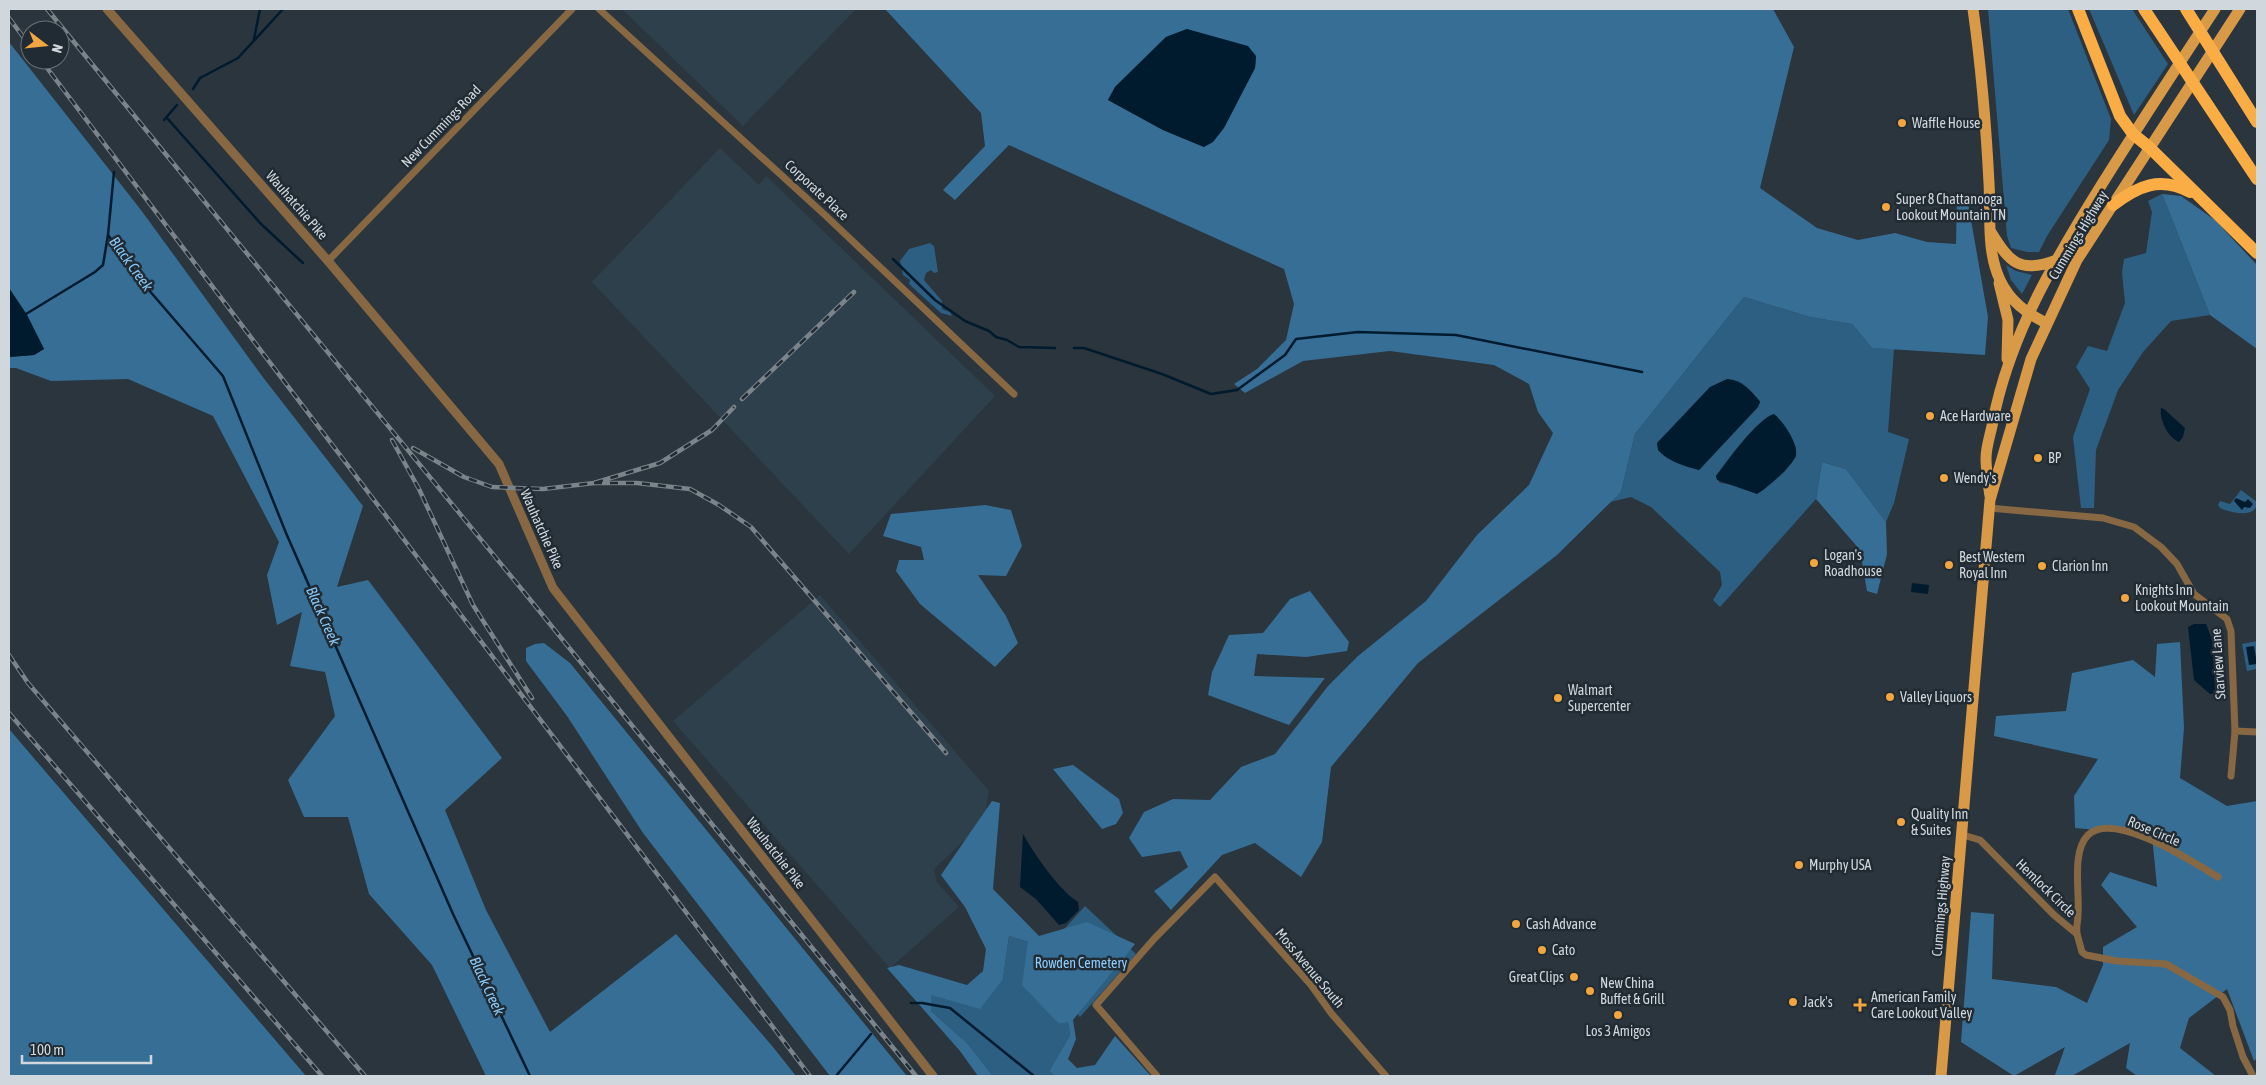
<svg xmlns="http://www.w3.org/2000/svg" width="2266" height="1085" font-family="'Asap Condensed',sans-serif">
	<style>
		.built { fill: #2f404d }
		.green { fill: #2d5f82; fill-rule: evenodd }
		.forest { fill: #376e96; fill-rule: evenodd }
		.water { fill: #001b2e }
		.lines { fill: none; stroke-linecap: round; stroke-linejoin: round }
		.stream { stroke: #001b2e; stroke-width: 2.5 }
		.minor { stroke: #876843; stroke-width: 7 }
		.tertiary { stroke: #876843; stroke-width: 9 }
		.primary { stroke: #d99a47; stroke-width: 11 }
		.motorway { stroke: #faad45; stroke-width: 12 }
		.rail-casing { stroke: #7b848b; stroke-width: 4.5 }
		.rail { stroke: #212b33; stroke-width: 2.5; stroke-dasharray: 8; stroke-linecap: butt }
		.poi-dot { fill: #f1a63f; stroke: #212b33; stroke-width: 2 }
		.labels { text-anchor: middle; stroke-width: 5; stroke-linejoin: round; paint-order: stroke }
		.poi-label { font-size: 14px; fill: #d0d7dd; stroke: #212b33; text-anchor: start }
		.street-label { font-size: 14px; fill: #d0d7dd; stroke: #212b33 }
		.park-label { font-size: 14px; fill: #8ecdfd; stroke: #212b33 }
		.water-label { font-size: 15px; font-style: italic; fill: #89c8f7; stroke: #212b33 }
	</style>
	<rect width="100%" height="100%" fill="#2a353e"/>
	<g class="built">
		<path d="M622 9H856L743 126Z"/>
		<path d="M720 148 759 185 766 176 995 396 849 554 592 282Z"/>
		<path d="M820 595 989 791 984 822 934 869 937 882 959 907 890 968 673 721Z"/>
	</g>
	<g class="green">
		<path d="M1988 9H2068L2111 119 2109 140 2047 236 2039 252H2027L2011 248 2007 236Z"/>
		<path d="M2089 9H2132L2168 64 2134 115Z"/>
		<path d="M2162 194 2210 315 2171 321 2143 352 2118 390 2096 450 2094 508H2081L2073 437 2090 389 2076 367 2088 346 2107 351 2125 303 2122 272 2124 259 2146 253 2152 212 2148 201Z"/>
		<path d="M930 243 934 246 938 272 934 273 931 270 926 273 924 280 942 301V309L950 312 952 316 941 313 909 284 910 280 903 275 900 261 909 249Z"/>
		<path d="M2006 265 2016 271 2032 275 2022 294 2011 280Z"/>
		<path d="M1744 297 1810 317 1852 324 1872 348 1894 349 1888 432 1909 439 1894 503 1886 522 1846 469 1822 462 1816 499 1720 607 1713 600 1722 585 1720 572 1651 507 1631 497 1610 502 1621 492 1635 434ZM1745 386 1760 401 1758 407 1699 470 1673 461 1658 450ZM1760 424H1783L1796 448V456L1784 472 1757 494 1735 485 1720 483 1716 476Z"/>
		<path d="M2241 490 2257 502C2257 519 2231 513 2220 508L2218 505 2220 501 2230 504Z"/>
		<path d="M2257 641V669L2247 671 2242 644Z"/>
		<path d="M1085 906 1136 954 1080 1017 1037 967 1056 938Z"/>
		<path d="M1009 936 1028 942 1043 1006 1059 1024 1068 1021 1070 1035 1049 1071 1055 1076H993L968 1044 931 1011V994L1003 979Z"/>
	</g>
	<g class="forest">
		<path d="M885 9H1773L1794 47 1760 188 1817 228 1858 240 1895 233 1927 242 1956 244 1957 194 1967 197 1988 317 1985 355 1872 348 1852 324 1810 317 1744 297 1635 434 1621 492 1557 555 1418 663 1331 767 1322 842 1301 877 1255 843 1222 855 1171 910 1154 891 1188 867 1180 851 1142 857 1129 838 1144 812 1173 799 1210 800 1241 767 1275 754 1328 686 1358 656 1426 601 1477 535 1529 485 1553 433 1538 412 1529 384 1494 365 1390 351 1303 361 1245 393 1234 384 1257 369 1286 340 1294 304 1284 269 1009 145 955 200 943 190 985 146 981 113ZM1187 29 1256 56 1255 68 1224 127 1204 147 1163 130 1108 100 1115 87 1166 37Z"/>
		<path d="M9 42 141 210 262 376 363 506 337 587 368 580 502 758 445 810 486 910 550 1032 676 934 773 1047 796 1076H486L432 965 369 894 348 817H304L288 780 335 716 325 672 290 666 302 612 277 625 267 575 279 542 213 416 128 379 51 381 16 368H9V357L34 355 44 349 27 315 9 288Z"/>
		<path d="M2162 194 2181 196 2215 220 2257 265V349L2210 315Z"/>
		<path d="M1822 462 1846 469 1886 522 1887 554 1877 594 1867 591 1860 550 1816 499Z"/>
		<path d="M985 505 1011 510 1022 546 1006 576 978 575 1006 616 1018 643 995 667 920 604 896 571 899 560H924L921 547 883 536 891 514Z"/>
		<path d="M1310 591 1349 642 1347 651 1306 657 1257 654 1254 676 1325 678 1289 725 1208 695 1212 672 1229 635 1263 633 1290 599Z"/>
		<path d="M2180 642 2184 728 2180 778 2227 806 2257 801V1058L2254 1061 2227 989 2189 1018 2180 1048 2216 1076H2137L2126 1068 2130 1043 2072 1076 2055 1075 2065 1047 2014 1076 1961 1042 1971 912 1994 914 1992 979 2056 987 2087 1003 2103 965V947L2137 927 2101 885 2110 872 2157 887 2152 835 2075 828 2074 796 2098 759 1994 736 1996 716 2066 711 2072 673 2133 660 2155 677 2157 644Z"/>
		<path d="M544 643 570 663 907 1076H830L643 833 567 716 526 661V648L535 644Z"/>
		<path d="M9 729 306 1076H9Z"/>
		<path d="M1073 765 1119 799 1123 813 1116 824 1102 829 1053 769Z"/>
		<path d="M992 801 1000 803 993 889 1039 936 1087 922 1135 944 1073 1020 1076 1039 1068 1059 1077 1068 1095 1065 1115 1036 1151 1076H1055L1049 1071 1070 1035 1068 1022 1059 1024 1022 985 1028 942 1009 936 1003 979 980 1009 931 995V1011L968 1044 993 1076H978L960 1051 887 968 899 965 967 985 983 971 986 949 965 907 941 875Z"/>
	</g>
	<g class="water">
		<path d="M1187 29 1248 46 1256 56 1255 68 1224 128 1213 142 1204 147 1163 130 1108 100 1115 87 1166 37Z"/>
		<path d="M9 288 27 315 44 349 34 355 9 357Z"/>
		<path d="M1727 379C1742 380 1751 390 1760 402L1758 407 1699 470C1684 466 1669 462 1658 450L1657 443 1710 387Z"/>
		<path d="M2161 408 2164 409 2185 428 2183 437 2179 442C2168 438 2159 419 2161 408Z"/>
		<path d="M1774 414C1783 421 1798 443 1796 455 1794 465 1766 489 1757 494L1717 480 1716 476C1726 462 1758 418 1774 414Z"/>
		<path d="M2236 498 2245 502 2248 499 2253 504 2250 508 2244 507 2242 510 2234 501Z"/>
		<path d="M1912 583 1929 585 1928 594 1911 592Z"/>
		<path d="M2194 624H2206C2213 640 2224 678 2216 693L2210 694 2194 680 2188 627Z"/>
		<path d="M2254 646 2257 664 2249 665 2246 647Z"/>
		<path d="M1023 834C1035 855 1058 889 1078 902L1079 910 1066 923 1059 925 1036 899 1020 887Z"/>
	</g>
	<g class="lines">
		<g class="stream">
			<path d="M254 39 260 9"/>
			<path d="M193 89 200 78 238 58 283 9"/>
			<path d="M167 118 261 224 303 263"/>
			<path d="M164 120 177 105"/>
			<path d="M108 235 148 289 223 376 286 533 453 914 530 1076"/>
			<path d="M893 259 935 300 965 321 989 331 996 337 1007 340 1019 347 1055 348"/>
			<path d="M26 314 95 272 103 265 108 235 114 172"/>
			<path d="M1074 348H1084L1162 374 1211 394 1237 390 1285 355 1296 339 1358 332 1456 335 1642 372"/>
			<path d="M911 1003H922L950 1008 1034 1076"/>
			<path d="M836 1076 871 1034"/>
		</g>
		<g class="minor">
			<path d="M599 9 825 215 1014 394"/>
			<path d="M328 261 572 9"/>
			<path d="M1989 508 2103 518 2134 527 2161 547 2177 564 2194 594 2227 619 2231 631 2235 731 2231 776"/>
			<path d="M2235 731 2257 732"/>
			<path d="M1963 835 1980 840 2054 915 2077 934 2082 952 2086 955 2117 961 2166 964 2223 997 2230 1010 2233 1026 2243 1057 2253 1076"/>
			<path d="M2077 934C2076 927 2078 921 2078 914 2080 893 2071 852 2088 835 2114 810 2193 862 2218 877"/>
			<path d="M1157 1076 1096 1005 1154 939 1215 877 1311 985 1331 1013 1386 1076"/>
		</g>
		<path class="tertiary" d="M107 9 328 261 499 464 553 588 933 1076"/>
		<g class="primary">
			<path d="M1973 9C1981 66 1986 124 1989 183 1991 215 1986 250 2000 280 2010 301 2026 313 2046 323"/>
			<path d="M1991 232C2010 263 2020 274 2057 260"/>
			<path d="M1999 283 2008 320 2007 359"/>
			<path d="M1990 496C1988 483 1986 470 1986 458 1986 446 1991 433 1993 421 2010 334 2056 258 2102 184 2139 125 2177 67 2215 9"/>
			<path d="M1941 1076 1990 500 2031 359 2077 260 2240 9"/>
		</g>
		<g class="motorway">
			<path d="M2078 9 2120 116 2133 134 2149 147 2257 253"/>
			<path d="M2144 9 2257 179"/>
			<path d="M2186 9 2257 122"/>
			<path d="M2113 205C2138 186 2160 176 2190 192"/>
		</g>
		<g class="rail-casing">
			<g id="rail">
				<path d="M47 9 528 597 916 1076"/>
				<path d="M9 18 30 46"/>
				<path d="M41 60 810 1076"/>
				<path d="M742 399 854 292"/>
				<path d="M392 440 419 489 473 605 532 698"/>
				<path d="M413 448 464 477 492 487 543 489 594 483 660 463 712 430 734 407"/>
				<path d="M594 483H637L690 489 719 505 751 527 946 753"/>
				<path d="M9 655 28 683 365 1076"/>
				<path d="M9 713 322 1076"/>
			</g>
		</g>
		<use href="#rail" class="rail"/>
	</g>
	<g class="poi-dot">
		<circle cx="1902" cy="123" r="5"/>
		<circle cx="1886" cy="207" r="5"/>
		<circle cx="1930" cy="416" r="5"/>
		<circle cx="2038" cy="458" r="5"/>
		<circle cx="1944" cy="478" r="5"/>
		<circle cx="1814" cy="563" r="5"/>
		<circle cx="1949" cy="565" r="5"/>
		<circle cx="2042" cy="566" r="5"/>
		<circle cx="2125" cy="598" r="5"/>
		<circle cx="1890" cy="697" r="5"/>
		<circle cx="1558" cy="698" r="5"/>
		<circle cx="1901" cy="822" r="5"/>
		<circle cx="1799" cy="865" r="5"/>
		<circle cx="1516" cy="924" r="5"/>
		<circle cx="1542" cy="950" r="5"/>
		<circle cx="1574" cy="977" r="5"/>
		<circle cx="1590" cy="991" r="5"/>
		<circle cx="1793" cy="1002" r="5"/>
		<path d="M1857.5 997.5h5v5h5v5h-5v5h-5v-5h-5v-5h5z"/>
		<circle cx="1618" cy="1015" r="5"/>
	</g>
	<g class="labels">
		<g class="poi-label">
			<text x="1912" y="128">Waffle House</text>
			<text x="1896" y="204">Super 8 Chattanooga<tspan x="1896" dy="16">Lookout Mountain TN</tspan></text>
			<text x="1940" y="421">Ace Hardware</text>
			<text x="2048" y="463">BP</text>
			<text x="1954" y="483">Wendy's</text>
			<text x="1824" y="560">Logan's<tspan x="1824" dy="16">Roadhouse</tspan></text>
			<text x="1959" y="562">Best Western<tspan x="1959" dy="16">Royal Inn</tspan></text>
			<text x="2052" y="571">Clarion Inn</text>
			<text x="2135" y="595">Knights Inn<tspan x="2135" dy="16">Lookout Mountain</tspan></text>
			<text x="1568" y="695">Walmart<tspan x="1568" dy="16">Supercenter</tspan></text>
			<text x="1900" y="702">Valley Liquors</text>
			<text x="1911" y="819">Quality Inn<tspan x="1911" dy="16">&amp; Suites</tspan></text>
			<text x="1809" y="870">Murphy USA</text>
			<text x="1526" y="929">Cash Advance</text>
			<text x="1552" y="955">Cato</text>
			<text x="1564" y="982" text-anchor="end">Great Clips</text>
			<text x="1600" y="988">New China<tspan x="1600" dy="16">Buffet &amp; Grill</tspan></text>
			<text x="1871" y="1002">American Family<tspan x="1871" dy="16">Care Lookout Valley</tspan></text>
			<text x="1803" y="1007">Jack's</text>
			<text x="1618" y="1036" text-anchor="middle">Los 3 Amigos</text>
		</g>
		<g class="street-label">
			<text transform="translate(441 126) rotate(-46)" y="5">New Cummings Road</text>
			<text transform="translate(817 190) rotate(43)" y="5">Corporate Place</text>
			<text transform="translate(297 205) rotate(49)" y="5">Wauhatchie Pike</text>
			<text transform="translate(2078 235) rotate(-59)" y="5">Cummings Highway</text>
			<text transform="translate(542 529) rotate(66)" y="5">Wauhatchie Pike</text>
			<text transform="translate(2218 664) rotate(-94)" y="5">Starview Lane</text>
			<text transform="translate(2154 831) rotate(23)" y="5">Rose Circle</text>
			<text transform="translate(776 853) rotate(52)" y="5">Wauhatchie Pike</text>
			<text transform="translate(2046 888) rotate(44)" y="5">Hemlock Circle</text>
			<text transform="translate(1941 906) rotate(-85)" y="5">Cummings Highway</text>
			<text transform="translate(1310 968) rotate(50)" y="5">Moss Avenue South</text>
		</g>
		<g class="park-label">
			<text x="1081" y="968">Rowden Cemetery</text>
		</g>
		<g class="water-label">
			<text transform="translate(131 264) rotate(54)" y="5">Black Creek</text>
			<text transform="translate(323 616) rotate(66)" y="5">Black Creek</text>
			<text transform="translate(487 986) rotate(65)" y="5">Black Creek</text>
		</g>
	</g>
	<rect width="2266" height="1085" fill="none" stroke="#d0d7dd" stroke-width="20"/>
	<g transform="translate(45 45) rotate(106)"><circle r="24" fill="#212b33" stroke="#677077"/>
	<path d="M0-4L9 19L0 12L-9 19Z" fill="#f1a63f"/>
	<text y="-8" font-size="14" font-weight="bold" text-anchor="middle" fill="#d0d7dd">N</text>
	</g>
	<path d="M22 1055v8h129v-8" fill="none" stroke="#d0d7dd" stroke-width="2.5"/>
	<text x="30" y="1055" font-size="15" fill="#d0d7dd" stroke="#212b33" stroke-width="4" paint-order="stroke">100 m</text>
</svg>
